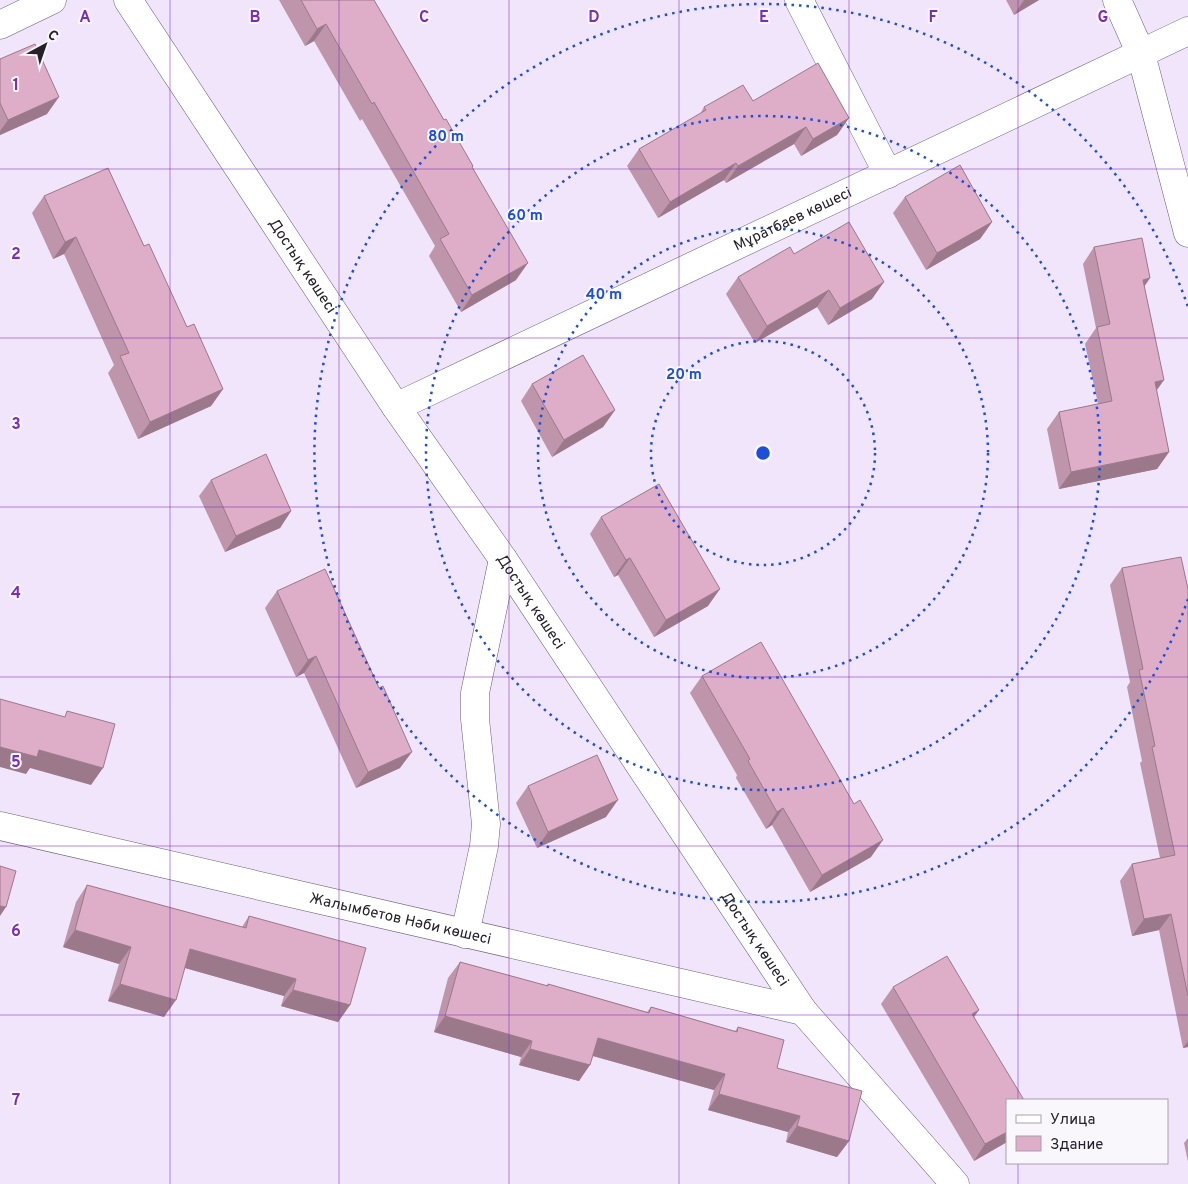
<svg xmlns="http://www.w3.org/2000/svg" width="1188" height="1184" font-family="Overpass,sans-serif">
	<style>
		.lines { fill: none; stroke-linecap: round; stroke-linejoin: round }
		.street-casing { stroke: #6a5e76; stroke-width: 29 }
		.street { stroke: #fff; stroke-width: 28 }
		.wall { fill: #bf95ab }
		.shaded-wall { fill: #9b798b }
		.building { fill: #deadc7; stroke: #9b798b }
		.grid { fill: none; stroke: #7b2cbf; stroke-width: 1; stroke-opacity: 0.55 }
		.ring { fill: none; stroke: #1d4ed8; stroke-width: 2.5; stroke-dasharray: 2.5 5 }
		.labels { text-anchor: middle; stroke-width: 4; stroke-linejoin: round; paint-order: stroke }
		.street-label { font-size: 15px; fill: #26212b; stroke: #f9f7fc }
		.grid-label { font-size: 16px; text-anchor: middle; font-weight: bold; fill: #7b2cbf; stroke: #f9f7fc; stroke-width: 4; stroke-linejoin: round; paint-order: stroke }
		.centre { fill: #1d4ed8; stroke: #f9f7fc; stroke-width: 2.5 }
		.ring-label { font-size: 15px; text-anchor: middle; font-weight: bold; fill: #1d4ed8; stroke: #f9f7fc; stroke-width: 4; stroke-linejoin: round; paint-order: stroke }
	</style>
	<rect width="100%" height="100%" fill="#f1e5fc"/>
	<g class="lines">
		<g class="street-casing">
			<g id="street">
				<path id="s1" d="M128 0 396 407 503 559 803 1011 955 1184"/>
				<path d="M799 0 888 174"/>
				<path d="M1117 0 1141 54 1188 233"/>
				<path d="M0 25 52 0"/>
				<path id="s2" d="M396 407 1188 31"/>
				<path id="s3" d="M0 826 803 1011"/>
				<path d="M465 934 484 846 486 824 475 719V693L503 559"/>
			</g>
		</g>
		<use href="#street" class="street"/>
	</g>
	<g class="wall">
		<path d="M279 0H374L444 120 473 166 472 168 516 280 461 312 429 256 435 246 362 119 360 121 314 41 305 46Z"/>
		<path d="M1006 0H1039L1014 15Z"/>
		<path d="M0 59 47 114 0 135Z"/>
		<path d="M753 101 849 118 837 135 801 156 794 144 726 183 724 180 658 218 627 166 639 149 700 114 704 107Z"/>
		<path d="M44 196 144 246 187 327 223 389 211 406 138 439 108 373 114 365 64 254 53 259 32 213Z"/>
		<path d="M905 197 992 222 980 239 926 270 893 213Z"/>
		<path d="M1094 247 1150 278 1144 287 1156 391 1169 452 1157 469 1059 489 1047 429 1059 412 1098 404 1085 344 1096 328 1083 264Z"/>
		<path d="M794 254 872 299 828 325 817 307 755 343 726 294 738 277Z"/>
		<path d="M532 384 615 410 603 427 552 457 521 401Z"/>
		<path d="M211 480 291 511 280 528 225 552 199 496Z"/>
		<path d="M601 517 708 606 654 637 618 575 614 577 590 534Z"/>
		<path d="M1122 568 1188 589V1047L1183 1048 1159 930 1132 936 1120 881 1132 864 1160 858 1140 763 1142 761 1127 687 1130 682 1110 585Z"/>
		<path d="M277 591 379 688 400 768 356 788 304 673 296 677 265 608Z"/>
		<path d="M702 676 871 857 810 892 772 825 766 829 736 778 737 775 690 693Z"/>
		<path d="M528 786 606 817 537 848 516 803Z"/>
		<path d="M87 885 242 927 249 916 350 1005 338 1022 281 1006 284 996 185 968 164 1017 108 1001 119 964 63 947 76 902Z"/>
		<path d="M460 962 547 986 548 984 647 1012 651 1007 735 1031 738 1027 777 1068 849 1141 837 1157 786 1142 788 1132 708 1110 714 1090 593 1056 579 1081 519 1065 521 1057 434 1032 448 978Z"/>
		<path d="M893 987 974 1016 1007 1100V1142L974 1161 881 1004Z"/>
		<path d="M1188 1138V1162L1184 1143Z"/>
	</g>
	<g class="shaded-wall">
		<path d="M1024 0H1039L1014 15Z"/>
		<path d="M326 24 314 41 305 46 317 29Z"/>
		<path d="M59 97 47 114 0 135V131L8 120Z"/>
		<path d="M849 118 837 135 801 156 813 139Z"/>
		<path d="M806 127 794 144 726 183 738 166Z"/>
		<path d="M736 163 724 180 658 218 670 202Z"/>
		<path d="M992 222 980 239 926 270 937 253Z"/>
		<path d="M76 237 64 254 53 259 65 242Z"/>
		<path d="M528 263 516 280 461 312 472 295Z"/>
		<path d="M1150 278 1138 295 1143 280Z"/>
		<path d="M884 282 872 299 828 325 840 308Z"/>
		<path d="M829 290 817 307 755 343 767 326Z"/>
		<path d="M1164 380 1152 397 1155 382Z"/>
		<path d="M223 389 211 406 138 439 150 422Z"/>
		<path d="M615 410 603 427 552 457 564 440Z"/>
		<path d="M1169 452 1157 469 1059 489 1071 472Z"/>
		<path d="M291 511 280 528 225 552 236 536Z"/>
		<path d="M630 558 618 575 614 577 626 560Z"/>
		<path d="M720 589 708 606 654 637 666 620Z"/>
		<path d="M316 656 304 673 296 677 308 660Z"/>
		<path d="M0 747 39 750 103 768 91 785 30 768 26 774 0 767Z"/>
		<path d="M412 752 400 768 356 788 368 772Z"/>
		<path d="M618 800 606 817 537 848 548 832Z"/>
		<path d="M783 808 772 825 766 829 777 812Z"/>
		<path d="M883 840 871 857 810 892 822 875Z"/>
		<path d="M0 906 6 907 0 916Z"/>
		<path d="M1171 914 1159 930 1132 936 1144 919Z"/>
		<path d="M75 930 131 947 119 964 63 947Z"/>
		<path d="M190 949 296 979 284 996 178 966Z"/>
		<path d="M120 984 176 1000 164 1017 108 1001Z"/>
		<path d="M293 990 350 1005 338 1022 281 1006Z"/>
		<path d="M979 1010 967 1027 972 1014Z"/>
		<path d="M445 1016 532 1041 521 1057 434 1032Z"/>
		<path d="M598 1038 725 1074 714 1090 586 1054Z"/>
		<path d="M1188 1041V1047L1183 1048Z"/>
		<path d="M530 1049 590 1065 579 1081 519 1065Z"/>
		<path d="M719 1094 800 1116 788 1132 708 1110Z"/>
		<path d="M797 1126 849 1141 837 1157 786 1142Z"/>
		<path d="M1007 1132V1142L974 1161 985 1144Z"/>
	</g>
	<g class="building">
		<path d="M301 0H374L444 120 446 119 473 166 472 167 528 263 472 295 440 239 449 234 374 102 372 104 326 24 317 29Z"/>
		<path d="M35 44 59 97 8 120 0 103V59Z"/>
		<path d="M818 63 849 118 813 139 806 127 738 166 736 163 670 202 639 149 706 110 704 107 743 85 753 101Z"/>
		<path d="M960 165 992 222 937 253 905 197Z"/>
		<path d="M108 168 144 246 149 244 187 327 194 324 223 389 150 422 120 356 129 353 76 237 65 242 44 196Z"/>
		<path d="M849 222 884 282 840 308 829 290 767 326 738 277 790 247 794 254Z"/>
		<path d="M1142 238 1150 278 1143 280 1164 380 1155 382 1169 452 1071 472 1059 412 1112 401 1097 327 1110 324 1094 247Z"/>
		<path d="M583 355 615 410 564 440 532 384Z"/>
		<path d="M266 454 291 511 236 536 211 480Z"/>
		<path d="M659 484 720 589 666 620 630 558 626 560 601 517Z"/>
		<path d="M1181 557 1188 589V996L1171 914 1144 919 1132 864 1175 855 1152 747 1155 746 1139 670 1143 669 1122 568Z"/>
		<path d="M325 569 379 688 383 686 412 752 368 772 316 656 308 660 277 591Z"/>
		<path d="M761 642 854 804 860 800 883 840 822 875 783 808 777 812 748 761 750 759 702 676Z"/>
		<path d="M0 699 65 717 67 711 115 724 103 768 39 750 37 757 0 747Z"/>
		<path d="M597 755 618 800 548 832 528 786Z"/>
		<path d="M0 866 16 871 6 907 0 906Z"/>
		<path d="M87 885 246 928 249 916 366 948 350 1005 293 990 296 979 190 949 176 1000 120 984 131 947 75 930Z"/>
		<path d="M947 956 979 1010 972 1014 1024 1100H1007V1132L985 1144 893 987Z"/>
		<path d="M460 962 548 986V984L649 1013 651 1007 737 1032 738 1027 784 1040 777 1068 862 1091 849 1141 797 1126 800 1116 719 1094 725 1074 598 1038 590 1065 530 1049 532 1041 445 1016Z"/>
	</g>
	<path class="grid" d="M170 0V1184M339 0V1184M509 0V1184M679 0V1184M849 0V1184M1018 0V1100M0 169H1188M0 338H1188M0 507H1188M0 677H1188M0 846H1188M0 1015H1188M1018 1163V1184"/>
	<g class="ring">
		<circle cx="763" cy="453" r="112"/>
		<circle cx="763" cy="453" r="225"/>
		<circle cx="763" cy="453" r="337"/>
		<path d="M1188 599A449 449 0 1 1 1188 307"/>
	</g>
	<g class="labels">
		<g class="street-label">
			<text dy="5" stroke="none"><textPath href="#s2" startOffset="439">Мұратбаев көшесі</textPath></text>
			<text dy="5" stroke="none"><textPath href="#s1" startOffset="318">Достық көшесі</textPath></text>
			<text dy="5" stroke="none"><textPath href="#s1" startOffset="724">Достық көшесі</textPath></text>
			<text dy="5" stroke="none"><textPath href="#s3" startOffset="411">Жалымбетов Нәби көшесі</textPath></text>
			<text dy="5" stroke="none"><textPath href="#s1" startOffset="1129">Достық көшесі</textPath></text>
		</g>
	</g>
	<g class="grid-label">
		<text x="85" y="22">A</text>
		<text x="255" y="22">B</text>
		<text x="424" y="22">C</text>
		<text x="594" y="22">D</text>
		<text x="764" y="22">E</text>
		<text x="933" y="22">F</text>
		<text x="1103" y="22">G</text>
		<text x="16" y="90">1</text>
		<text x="16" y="259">2</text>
		<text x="16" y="429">3</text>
		<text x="16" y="598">4</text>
		<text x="16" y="767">5</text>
		<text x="16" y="936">6</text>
		<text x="16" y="1105">7</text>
	</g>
	<circle cx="763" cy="453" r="8" class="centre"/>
	<g class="ring-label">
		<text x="446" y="141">80 m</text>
		<text x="525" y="220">60 m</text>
		<text x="604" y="299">40 m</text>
		<text x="684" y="379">20 m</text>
	</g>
	<rect x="1006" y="1099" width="162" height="65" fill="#f9f7fc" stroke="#a5a1a8"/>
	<rect x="1016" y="1115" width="25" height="8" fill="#ffffff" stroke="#a5a1a8"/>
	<text x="1050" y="1124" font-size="15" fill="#26212b">Улица</text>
	<rect x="1016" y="1136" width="25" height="15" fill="#deadc7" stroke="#a5a1a8"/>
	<text x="1050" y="1149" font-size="15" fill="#26212b">Здание</text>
	<g transform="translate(45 45) rotate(40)" stroke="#f9f7fc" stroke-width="4" paint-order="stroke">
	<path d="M0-4L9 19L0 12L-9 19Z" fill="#26212b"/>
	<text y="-8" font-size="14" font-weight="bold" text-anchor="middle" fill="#26212b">С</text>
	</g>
</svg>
